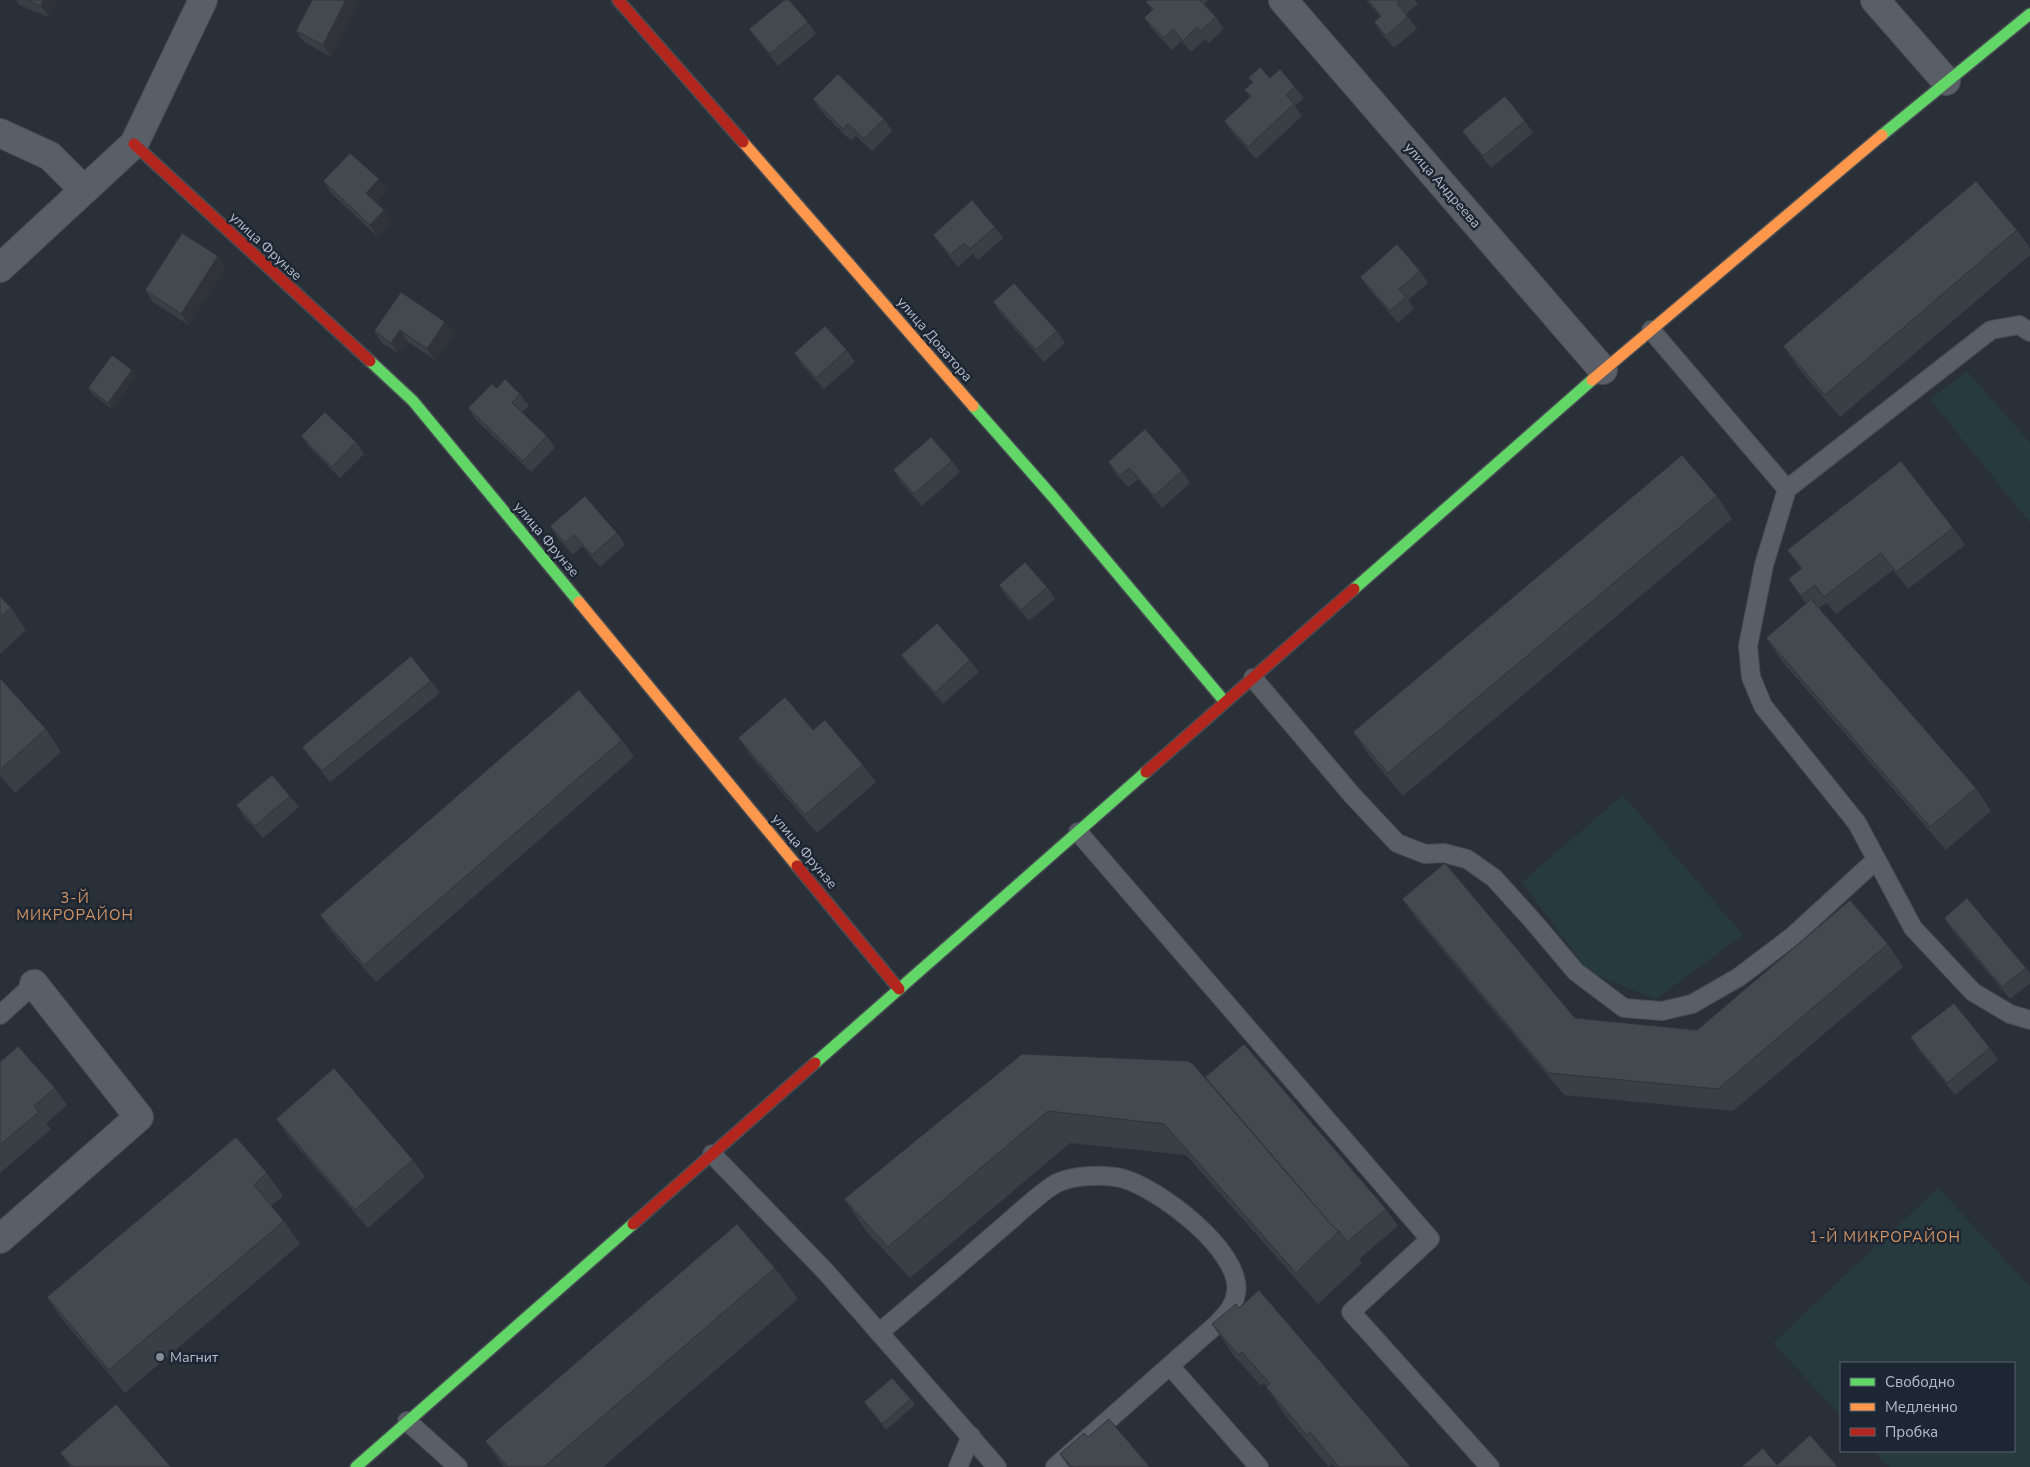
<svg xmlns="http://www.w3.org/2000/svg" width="2030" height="1467" font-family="'Nunito Sans',sans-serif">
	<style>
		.green { fill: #273a3e }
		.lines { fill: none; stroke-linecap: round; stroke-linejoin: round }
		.lane-casing { stroke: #484c53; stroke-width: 20 }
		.street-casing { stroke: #484c53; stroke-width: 30 }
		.fast-casing { stroke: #484c53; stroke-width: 14 }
		.slow-casing { stroke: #484c53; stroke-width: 14 }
		.jam-casing { stroke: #484c53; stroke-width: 14 }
		.lane { stroke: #5a5e66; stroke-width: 18 }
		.street { stroke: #5a5e66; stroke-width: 28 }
		.fast { stroke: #63d668; stroke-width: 11 }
		.slow { stroke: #ff974d; stroke-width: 11 }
		.jam { stroke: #b3261e; stroke-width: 11 }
		.wall { fill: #3a3f45 }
		.shaded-wall { fill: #303338 }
		.building { fill: #444950; stroke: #303338 }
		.poi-dot { fill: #848b96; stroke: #1d2633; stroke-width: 2 }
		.labels { text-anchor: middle; stroke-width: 5; stroke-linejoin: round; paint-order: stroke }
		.street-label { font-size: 14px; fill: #b4bcc9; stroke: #1d2633 }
		.poi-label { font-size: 14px; fill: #b4bcc9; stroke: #1d2633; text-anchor: start }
		.neighbourhood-label { font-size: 15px; letter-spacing: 1px; fill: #d59563; stroke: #1d2633 }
	</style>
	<rect width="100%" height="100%" fill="#2a3038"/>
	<g class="green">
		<path d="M1967 371 2030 443V523L1930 399Z"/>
		<path d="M1623 795 1743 935 1656 999 1589 972 1522 882Z"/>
		<path d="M1938 1188 2030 1287V1467H1889L1874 1451H2014V1363H1841V1416L1773 1343Z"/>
	</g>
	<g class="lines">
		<g class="lane-casing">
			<g id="lane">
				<path d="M1651 330 1787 489"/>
				<path d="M2030 332 2019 325 1991 330 1787 489 1764 565 1748 646 1751 677 1763 706 1857 823 1913 928 1973 992 2010 1014 2030 1020"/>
				<path d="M1253 678 1352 795 1397 843 1425 854 1444 853 1467 859 1494 878 1532 920 1576 972 1624 1008 1662 1011 1692 1004 1739 977 1793 936 1876 860"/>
				<path d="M1078 832 1430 1239 1351 1312 1490 1467"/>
				<path d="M0 1015 34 984"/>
				<path d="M712 1154 826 1272 997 1467"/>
				<path d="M880 1332C919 1299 959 1265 998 1231 1014 1218 1040 1192 1057 1183 1074 1175 1104 1174 1121 1178 1157 1187 1243 1251 1236 1293 1234 1307 1226 1314 1217 1324L1055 1467"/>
				<path d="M1170 1366 1259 1467"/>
				<path d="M407 1421 458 1467"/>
				<path d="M958 1467 971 1436"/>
			</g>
		</g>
		<g class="street-casing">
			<g id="street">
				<path d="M1283 0 1603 370"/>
				<path d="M1875 0 1946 81"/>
				<path d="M0 133 50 156 84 190"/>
				<path d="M0 268 134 144 203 0"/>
				<path d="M0 1239 139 1117 34 984"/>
			</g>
		</g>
		<g class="fast-casing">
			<g id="fast">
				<path d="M1882 135 2030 14"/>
				<path d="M370 361 413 401 579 602"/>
				<path d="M973 406 1053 497 1225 702"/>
				<path d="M1354 589 1592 380"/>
				<path d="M815 1063 1146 772"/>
				<path d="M356 1467 633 1224"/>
			</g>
		</g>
		<g class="slow-casing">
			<g id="slow">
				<path d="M743 142 973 406"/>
				<path d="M1592 380 1882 135"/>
				<path d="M579 602 797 866"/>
			</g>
		</g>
		<g class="jam-casing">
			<g id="jam">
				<path d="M618 0 743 142"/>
				<path d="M134 144 370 361"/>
				<path d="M1146 772 1354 589"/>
				<path d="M797 866 899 989"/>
				<path d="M633 1224 815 1063"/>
			</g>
		</g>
		<use href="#lane" class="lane"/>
		<use href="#street" class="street"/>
		<use href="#fast" class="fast"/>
		<use href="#slow" class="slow"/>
		<use href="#jam" class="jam"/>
	</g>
	<g class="wall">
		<path d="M16 0H57L49 17 19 5Z"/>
		<path d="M1148 0H1208L1204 4 1216 17 1224 29 1209 43 1205 39 1191 52 1181 41 1172 50 1152 29 1144 18 1152 10 1146 2Z"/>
		<path d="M1366 0H1415L1418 4 1406 14 1417 29 1394 48 1382 34 1374 22 1380 17Z"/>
		<path d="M358 5 331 57 304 42 296 31Z"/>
		<path d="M808 22 816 34 778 66 758 41 749 29Z"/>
		<path d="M1248 78H1270L1295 87 1304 98 1295 106 1302 116 1256 159 1232 132 1224 121 1250 97 1244 90 1252 83Z"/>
		<path d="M813 99 884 119 892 131 872 151 856 136 851 141 821 111Z"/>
		<path d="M1525 121 1533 133 1491 168 1471 143 1462 131Z"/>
		<path d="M379 179 387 191 376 203 384 210 392 222 378 237 331 193 323 181Z"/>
		<path d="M995 227 1003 238 978 260 973 254 958 267 941 246 933 235Z"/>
		<path d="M2017 230 2030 248V255L1840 417 1799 369 1783 346Z"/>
		<path d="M226 268 189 325 153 302 145 290Z"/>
		<path d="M1420 271 1428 283 1408 300 1414 309 1398 323 1368 288 1360 277Z"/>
		<path d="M401 292 454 334 435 360 408 342 399 354 382 343 374 331Z"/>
		<path d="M993 302 1057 331 1065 343 1044 362 1001 314Z"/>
		<path d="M847 350 855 362 824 389 802 365 794 353Z"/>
		<path d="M132 370 136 376 112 409 92 394 88 388Z"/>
		<path d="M497 388 520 394 529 406 522 412 547 436 555 448 531 472 476 420 468 408Z"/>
		<path d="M301 436 356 442 364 454 340 478 310 448Z"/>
		<path d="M952 461 960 472 922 506 901 482 893 470Z"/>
		<path d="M1108 462 1182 471 1190 483 1162 508 1138 479 1128 487 1116 474Z"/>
		<path d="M1717 496 1732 519 1403 796 1368 754 1353 732Z"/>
		<path d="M550 526 617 533 625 545 600 567 582 546 573 555 558 538Z"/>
		<path d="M1953 528 1965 545 1908 589 1893 570 1836 614 1827 603 1819 608 1976 788 1991 811 1946 850 1781 660 1766 638 1806 603 1788 579 1801 569 1787 550Z"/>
		<path d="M999 585 1047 587 1055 599 1029 621 1007 597Z"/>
		<path d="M0 596 11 608 26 630 0 654Z"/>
		<path d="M901 655 970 660 979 672 943 704 910 667Z"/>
		<path d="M0 678 46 729 61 752 15 793 0 776Z"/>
		<path d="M431 681 440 693 330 782 310 758 302 747Z"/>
		<path d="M813 730 863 765 876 782 817 833 750 755 738 738Z"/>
		<path d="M622 740 634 757 376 982 332 932 320 915Z"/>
		<path d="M290 796 299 807 263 838 244 817 236 805Z"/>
		<path d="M1402 899 1575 1018 1697 1030 1888 944 1903 967 1733 1111 1564 1095 1418 921Z"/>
		<path d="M1944 918 2026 968 2030 974V983L2010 999 1952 930Z"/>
		<path d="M1910 1037 1990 1048 1998 1060 1955 1095 1918 1049Z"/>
		<path d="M1022 1054 1205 1077 1386 1209 1398 1226 1359 1259 1362 1263 1318 1304 1186 1155 1070 1143 910 1278 866 1231 844 1199Z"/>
		<path d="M0 1062 55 1088 67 1105 46 1123 51 1129 0 1173Z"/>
		<path d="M276 1119 413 1160 425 1177 368 1228 288 1136Z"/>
		<path d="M267 1173 283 1196 271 1206 284 1221 300 1244 125 1393 62 1319 47 1297Z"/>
		<path d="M775 1268 798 1299 603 1467H504L485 1441Z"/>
		<path d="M1239 1308 1411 1467H1335L1332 1464 1329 1467 1288 1419 1266 1387H1267L1264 1383 1261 1386 1234 1356 1212 1324Z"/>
		<path d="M911 1399 915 1405 886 1430 864 1402Z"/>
		<path d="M1088 1437 1150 1467H1069L1060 1454Z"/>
		<path d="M60 1453 171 1467H70Z"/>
	</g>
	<g class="shaded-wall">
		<path d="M43 0H57L49 17 41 6Z"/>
		<path d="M346 0H355L358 5 331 57 323 45Z"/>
		<path d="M379 179 387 191 374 205 366 193Z"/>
		<path d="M384 210 392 222 378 237 370 225Z"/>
		<path d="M218 256 226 268 189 325 181 314Z"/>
		<path d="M445 322 454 334 435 360 427 349Z"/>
		<path d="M400 330 408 342 399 354 391 343Z"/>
		<path d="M132 370 136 376 112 409 108 403Z"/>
	</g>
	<g class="building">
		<path d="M27 0H43L41 6Z"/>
		<path d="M312 0H346L323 45 296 31Z"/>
		<path d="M784 0H789L808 22 770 54 749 29Z"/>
		<path d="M1148 0H1200L1216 17 1201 31 1197 27 1183 41 1173 29 1164 38 1144 18 1153 9 1146 2Z"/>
		<path d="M1368 0H1401L1397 3 1408 17 1386 36 1374 22 1381 16Z"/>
		<path d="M1260 67 1270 78 1280 69 1295 87 1286 95 1294 104 1248 147 1224 121 1251 96 1244 90 1253 82 1248 78Z"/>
		<path d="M838 74 884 119 864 139 848 124 843 129 813 99Z"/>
		<path d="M1505 96 1525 121 1483 156 1462 131Z"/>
		<path d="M350 153 379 179 366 193 384 210 370 225 323 181Z"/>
		<path d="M1976 181 2017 230 1825 395 1783 346Z"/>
		<path d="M972 200 995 227 970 249 964 243 950 255 933 235Z"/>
		<path d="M182 233 218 256 181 314 145 290Z"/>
		<path d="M1397 244 1420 271 1399 289 1406 297 1390 311 1360 277Z"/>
		<path d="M1014 283 1057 331 1036 350 993 302Z"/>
		<path d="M401 292 445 322 427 349 400 330 391 343 374 331Z"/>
		<path d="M825 326 847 350 816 378 794 353Z"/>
		<path d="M112 355 132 370 108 403 88 388Z"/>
		<path d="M505 379 520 394 512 403 547 436 523 461 468 408 492 384 497 388Z"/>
		<path d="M325 412 356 442 332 467 301 436Z"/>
		<path d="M1145 429 1182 471 1154 496 1129 468 1120 476 1108 462Z"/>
		<path d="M931 437 952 461 914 494 893 470Z"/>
		<path d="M1682 455 1717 496 1388 773 1353 732Z"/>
		<path d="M1901 461 1953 528 1896 572 1881 553 1824 597 1815 585 1801 596 1788 579 1802 568 1787 550Z"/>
		<path d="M585 496 617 533 592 555 574 535 565 543 550 526Z"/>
		<path d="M1025 562 1047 587 1021 610 999 585Z"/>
		<path d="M0 596 11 608 0 617Z"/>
		<path d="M1811 599 1976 788 1930 827 1766 638Z"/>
		<path d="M937 623 970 660 935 693 901 655Z"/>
		<path d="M411 656 431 681 322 771 302 747Z"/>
		<path d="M0 678 46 729 0 770Z"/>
		<path d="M579 690 622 740 364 965 320 915Z"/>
		<path d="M785 697 813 730 825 720 863 765 805 815 738 738Z"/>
		<path d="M272 775 290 796 255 826 236 805Z"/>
		<path d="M1445 863 1575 1018 1697 1030 1850 900 1888 944 1718 1089 1548 1073 1402 899Z"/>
		<path d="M1967 898 2026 968 2002 987 1944 918Z"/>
		<path d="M1954 1003 1990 1048 1947 1083 1910 1037Z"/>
		<path d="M1244 1044 1386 1209 1347 1242 1339 1231 1335 1229 1205 1077Z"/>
		<path d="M18 1046 55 1088 34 1106 39 1112 0 1145V1062Z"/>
		<path d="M1022 1054 1188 1061 1193 1064 1335 1229 1339 1231 1296 1273 1164 1124 1048 1111 888 1247 844 1199Z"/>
		<path d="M334 1068 413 1160 355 1210 276 1119Z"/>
		<path d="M236 1137 267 1173 254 1185 284 1221 109 1370 47 1297Z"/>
		<path d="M737 1224 775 1268 544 1467H508L485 1441Z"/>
		<path d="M1259 1290 1411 1467H1339L1310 1432 1307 1435 1266 1387 1270 1384 1242 1352 1238 1355 1212 1324 1236 1304 1239 1308Z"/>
		<path d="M892 1378 911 1399 882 1424 864 1402Z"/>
		<path d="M116 1404 171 1467H73L60 1453Z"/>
		<path d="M1109 1419 1150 1467H1072L1060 1454 1084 1433 1088 1437Z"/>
		<path d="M1810 1435 1838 1467H1741L1763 1448 1777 1465Z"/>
	</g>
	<circle class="poi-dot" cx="160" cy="1357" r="5"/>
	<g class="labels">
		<g class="street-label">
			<text transform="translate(1443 185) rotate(49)" y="5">улица Андреева</text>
			<text transform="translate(266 246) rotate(43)" y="5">улица Фрунзе</text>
			<text transform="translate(935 339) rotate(49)" y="5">улица Доватора</text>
			<text transform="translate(547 539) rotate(50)" y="5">улица Фрунзе</text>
			<text transform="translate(805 851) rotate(50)" y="5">улица Фрунзе</text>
		</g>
		<g class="poi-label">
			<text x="170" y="1362">Магнит</text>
		</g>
		<g class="neighbourhood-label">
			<text x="75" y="903">3-Й<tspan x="75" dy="17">МИКРОРАЙОН</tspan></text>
			<text x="1885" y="1242">1-Й МИКРОРАЙОН</text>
		</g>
	</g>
	<rect x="1840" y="1362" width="175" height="90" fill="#1d2633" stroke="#59626f"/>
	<rect x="1850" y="1378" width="25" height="8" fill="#63d668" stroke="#59626f"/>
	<text x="1885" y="1387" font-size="15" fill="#b4bcc9">Свободно</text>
	<rect x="1850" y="1403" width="25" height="8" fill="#ff974d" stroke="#59626f"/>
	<text x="1885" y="1412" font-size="15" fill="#b4bcc9">Медленно</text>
	<rect x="1850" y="1428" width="25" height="8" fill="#b3261e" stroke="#59626f"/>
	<text x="1885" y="1437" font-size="15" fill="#b4bcc9">Пробка</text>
</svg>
